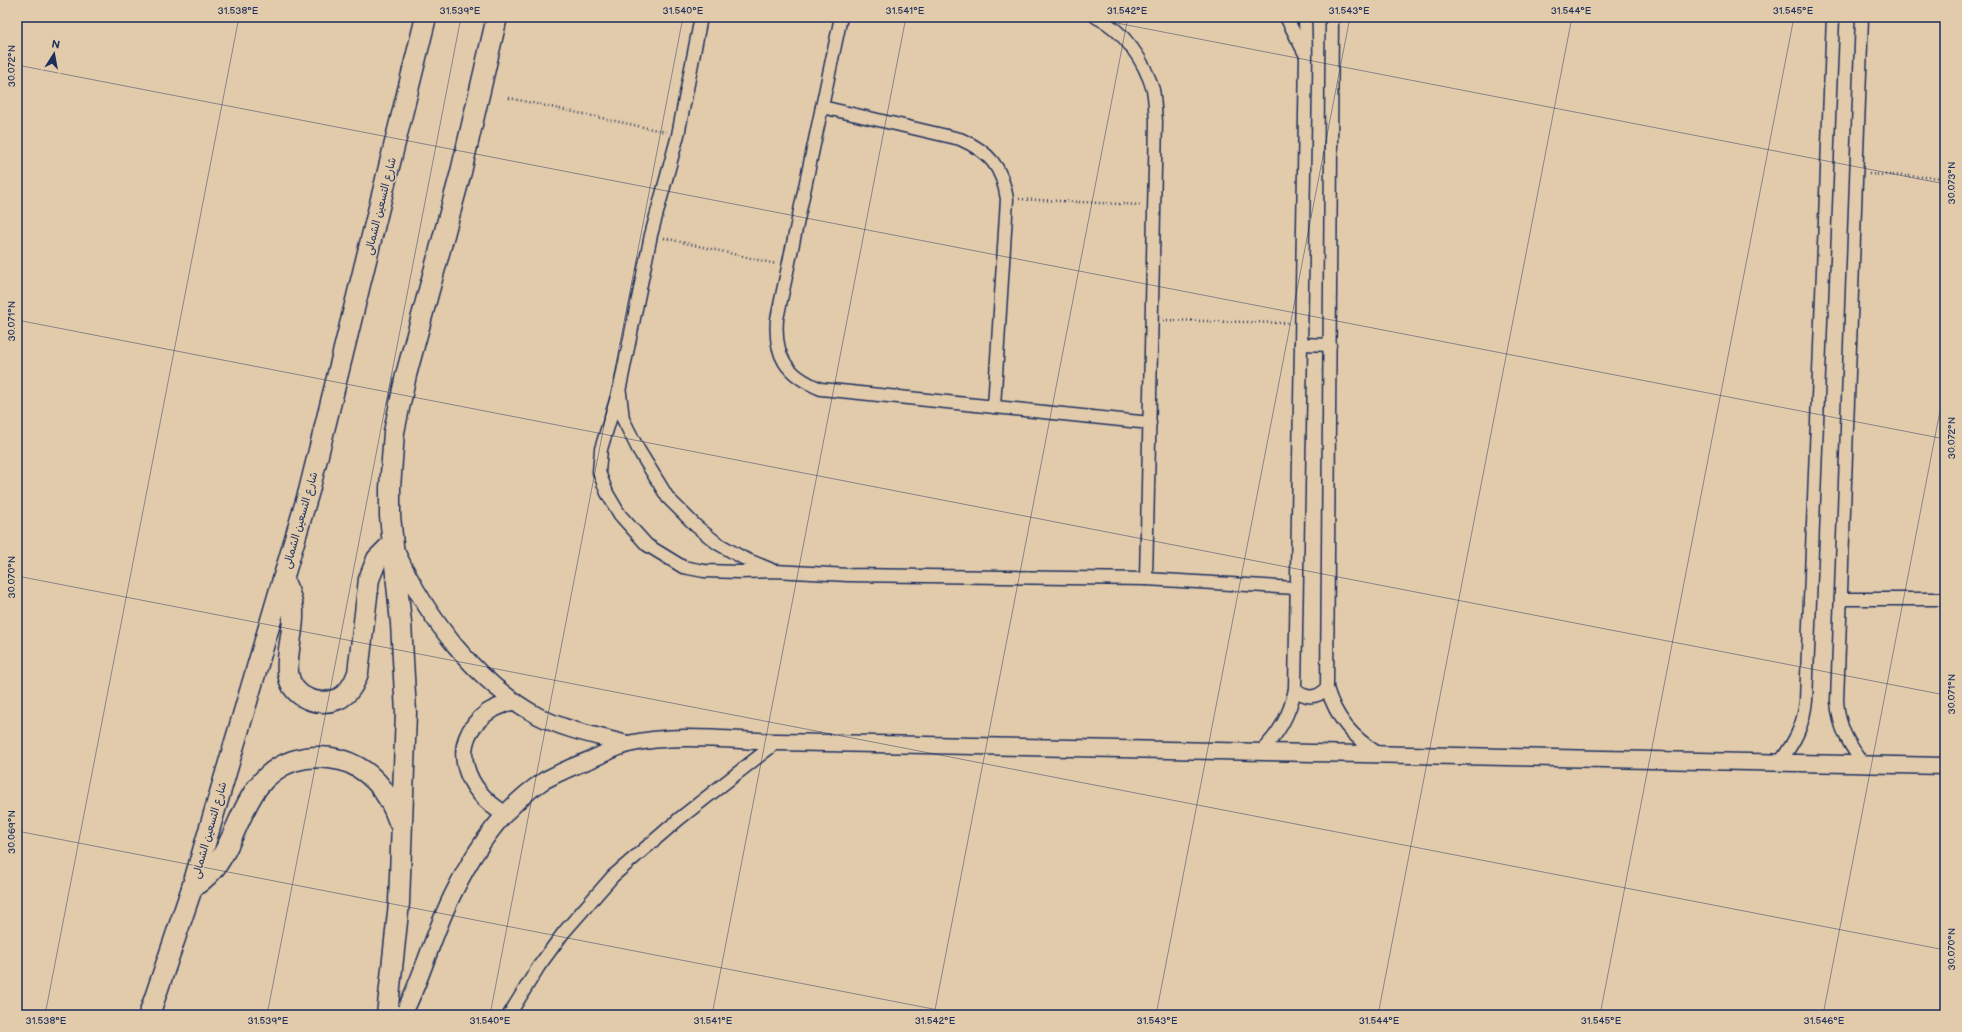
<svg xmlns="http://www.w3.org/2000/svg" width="1962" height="1032" font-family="'Balsamiq Sans','Playpen Sans Arabic',sans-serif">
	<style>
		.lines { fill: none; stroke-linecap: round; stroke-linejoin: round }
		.minor-casing { stroke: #1b2f5e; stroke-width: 15 }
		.tertiary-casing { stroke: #1b2f5e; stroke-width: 19 }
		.primary-casing { stroke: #1b2f5e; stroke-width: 23 }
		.path { stroke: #1b2f5e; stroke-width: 2.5; stroke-dasharray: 1 3; stroke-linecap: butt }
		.minor { stroke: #e2cbab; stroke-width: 12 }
		.tertiary { stroke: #e2cbab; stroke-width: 16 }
		.primary { stroke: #e2cbab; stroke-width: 20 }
		.ticks { fill: none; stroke: #1b2f5e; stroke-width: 1; stroke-opacity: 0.45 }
		.labels { text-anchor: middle; stroke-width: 3; stroke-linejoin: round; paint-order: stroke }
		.street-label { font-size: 11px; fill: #1b2f5e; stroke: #e2cbab }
		.neatline { fill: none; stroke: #1b2f5e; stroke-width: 1.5 }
		.ticks-label { font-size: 10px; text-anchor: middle; fill: #1b2f5e }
	</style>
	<rect width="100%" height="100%" fill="#e2cbab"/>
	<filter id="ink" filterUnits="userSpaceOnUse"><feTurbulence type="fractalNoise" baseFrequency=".025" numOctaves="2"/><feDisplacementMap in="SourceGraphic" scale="8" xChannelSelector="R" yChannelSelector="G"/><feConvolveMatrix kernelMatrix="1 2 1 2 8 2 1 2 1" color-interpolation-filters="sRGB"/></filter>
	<g filter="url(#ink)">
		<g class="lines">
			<g class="minor-casing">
				<g id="minor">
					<path d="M701 17 678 135 651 235 620 387 601 449 599 472 607 493 620 515 647 545 683 567 704 571 739 572 775 571 848 575 1146 579 1296 588"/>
					<path d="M841 17 777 319C774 356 786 375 821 389L1150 423"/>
					<path d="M1096 17C1124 30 1145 62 1153 90 1155 100 1155 111 1156 121L1146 579"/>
					<path d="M1286 17 1304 52"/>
					<path d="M1332 17 1327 688C1336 718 1352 737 1378 753"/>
					<path d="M1862 17 1837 701C1839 729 1848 742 1863 764"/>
					<path d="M822 107 960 139C990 152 1002 167 1007 199L994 407"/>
					<path d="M1301 344 1330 345"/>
					<path d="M620 393 623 419 638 449 668 498 696 526 717 543 743 558 770 569"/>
					<path d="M1841 599H1945"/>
					<path d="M1295 689C1305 699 1317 699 1327 688"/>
					<path d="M1261 751C1280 733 1290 714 1295 689L1306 56 1305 17"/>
					<path d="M1780 762C1795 741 1803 727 1806 701L1833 17"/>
					<path d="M509 1015 539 966 564 932 613 876 679 819 777 742"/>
				</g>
			</g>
			<g class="tertiary-casing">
				<g id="tertiary">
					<path d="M397 553C427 617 475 682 538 716 565 730 598 736 627 744"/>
					<path d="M505 814C466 792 445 743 488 712 496 707 505 704 514 701"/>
					<path d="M403 1015C423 976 433 934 453 894 474 851 503 806 545 780 560 772 576 765 592 759 604 754 616 747 628 744 676 733 728 740 777 742L1945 766"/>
				</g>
			</g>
			<g class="primary-casing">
				<g id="primary">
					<path d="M283 580C288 590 293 600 293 612 295 641 272 683 308 699 318 703 328 703 338 699 349 694 354 684 358 673L369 579 377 559 392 544"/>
					<path d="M192 888C202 881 211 874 218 863 242 827 246 777 293 761 309 756 325 756 341 760 372 769 389 793 399 822"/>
					<path d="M149 1015 192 888 309 491 426 17"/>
					<path d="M387 1015 399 903 406 713 401 623 390 516V488L394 432 406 375 461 172 497 17"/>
				</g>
			</g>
			<g class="path">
				<path d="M509 98 666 132"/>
				<path d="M1869 174 1945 178"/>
				<path d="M1019 199 1142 205"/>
				<path d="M664 238 776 264"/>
				<path d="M1163 320 1288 323"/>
			</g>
			<use href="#minor" class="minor"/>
			<use href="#tertiary" class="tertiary"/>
			<use href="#primary" class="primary"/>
		</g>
	</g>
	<path class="ticks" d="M1086 17 1945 184M17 65 1945 439M17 320 1945 695M17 576 1945 950M17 831 964 1015M45 1015 239 17M267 1015 461 17M490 1015 683 17M712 1015 906 17M934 1015 1128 17M1156 1015 1350 17M1378 1015 1572 17M1600 1015 1794 17M1823 1015 1945 385"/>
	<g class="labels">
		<g class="street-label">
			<text transform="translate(380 206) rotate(-76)" y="4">شارع التسعين الشمالى</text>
			<text transform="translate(300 520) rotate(-74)" y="4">شارع التسعين الشمالى</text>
			<text transform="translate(209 830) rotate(-74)" y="4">شارع التسعين الشمالى</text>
		</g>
	</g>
	<rect width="1962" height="1032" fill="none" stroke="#e2cbab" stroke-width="44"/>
	<g transform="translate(54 54) rotate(11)" stroke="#e2cbab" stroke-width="3" paint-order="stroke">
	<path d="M0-3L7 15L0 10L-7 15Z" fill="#1b2f5e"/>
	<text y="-6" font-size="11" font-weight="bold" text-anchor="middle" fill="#1b2f5e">N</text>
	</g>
	<rect x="22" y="22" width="1918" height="988" class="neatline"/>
	<g class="ticks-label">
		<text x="238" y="14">31.538°E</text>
		<text x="460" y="14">31.539°E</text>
		<text x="683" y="14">31.540°E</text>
		<text x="905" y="14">31.541°E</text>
		<text x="1127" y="14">31.542°E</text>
		<text x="1349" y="14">31.543°E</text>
		<text x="1571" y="14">31.544°E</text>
		<text x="1793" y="14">31.545°E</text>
		<text transform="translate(11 66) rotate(-90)" y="4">30.072°N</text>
		<text transform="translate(1951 183) rotate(-90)" y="4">30.073°N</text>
		<text transform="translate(11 321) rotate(-90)" y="4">30.071°N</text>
		<text transform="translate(1951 438) rotate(-90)" y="4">30.072°N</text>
		<text transform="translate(11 577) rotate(-90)" y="4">30.070°N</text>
		<text transform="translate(1951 694) rotate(-90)" y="4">30.071°N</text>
		<text transform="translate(11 832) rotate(-90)" y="4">30.069°N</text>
		<text transform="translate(1951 949) rotate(-90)" y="4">30.070°N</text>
		<text x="46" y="1024">31.538°E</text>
		<text x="268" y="1024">31.539°E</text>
		<text x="490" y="1024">31.540°E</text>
		<text x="713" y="1024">31.541°E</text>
		<text x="935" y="1024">31.542°E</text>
		<text x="1157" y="1024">31.543°E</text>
		<text x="1379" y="1024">31.544°E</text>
		<text x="1601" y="1024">31.545°E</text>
		<text x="1824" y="1024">31.546°E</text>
	</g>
</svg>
